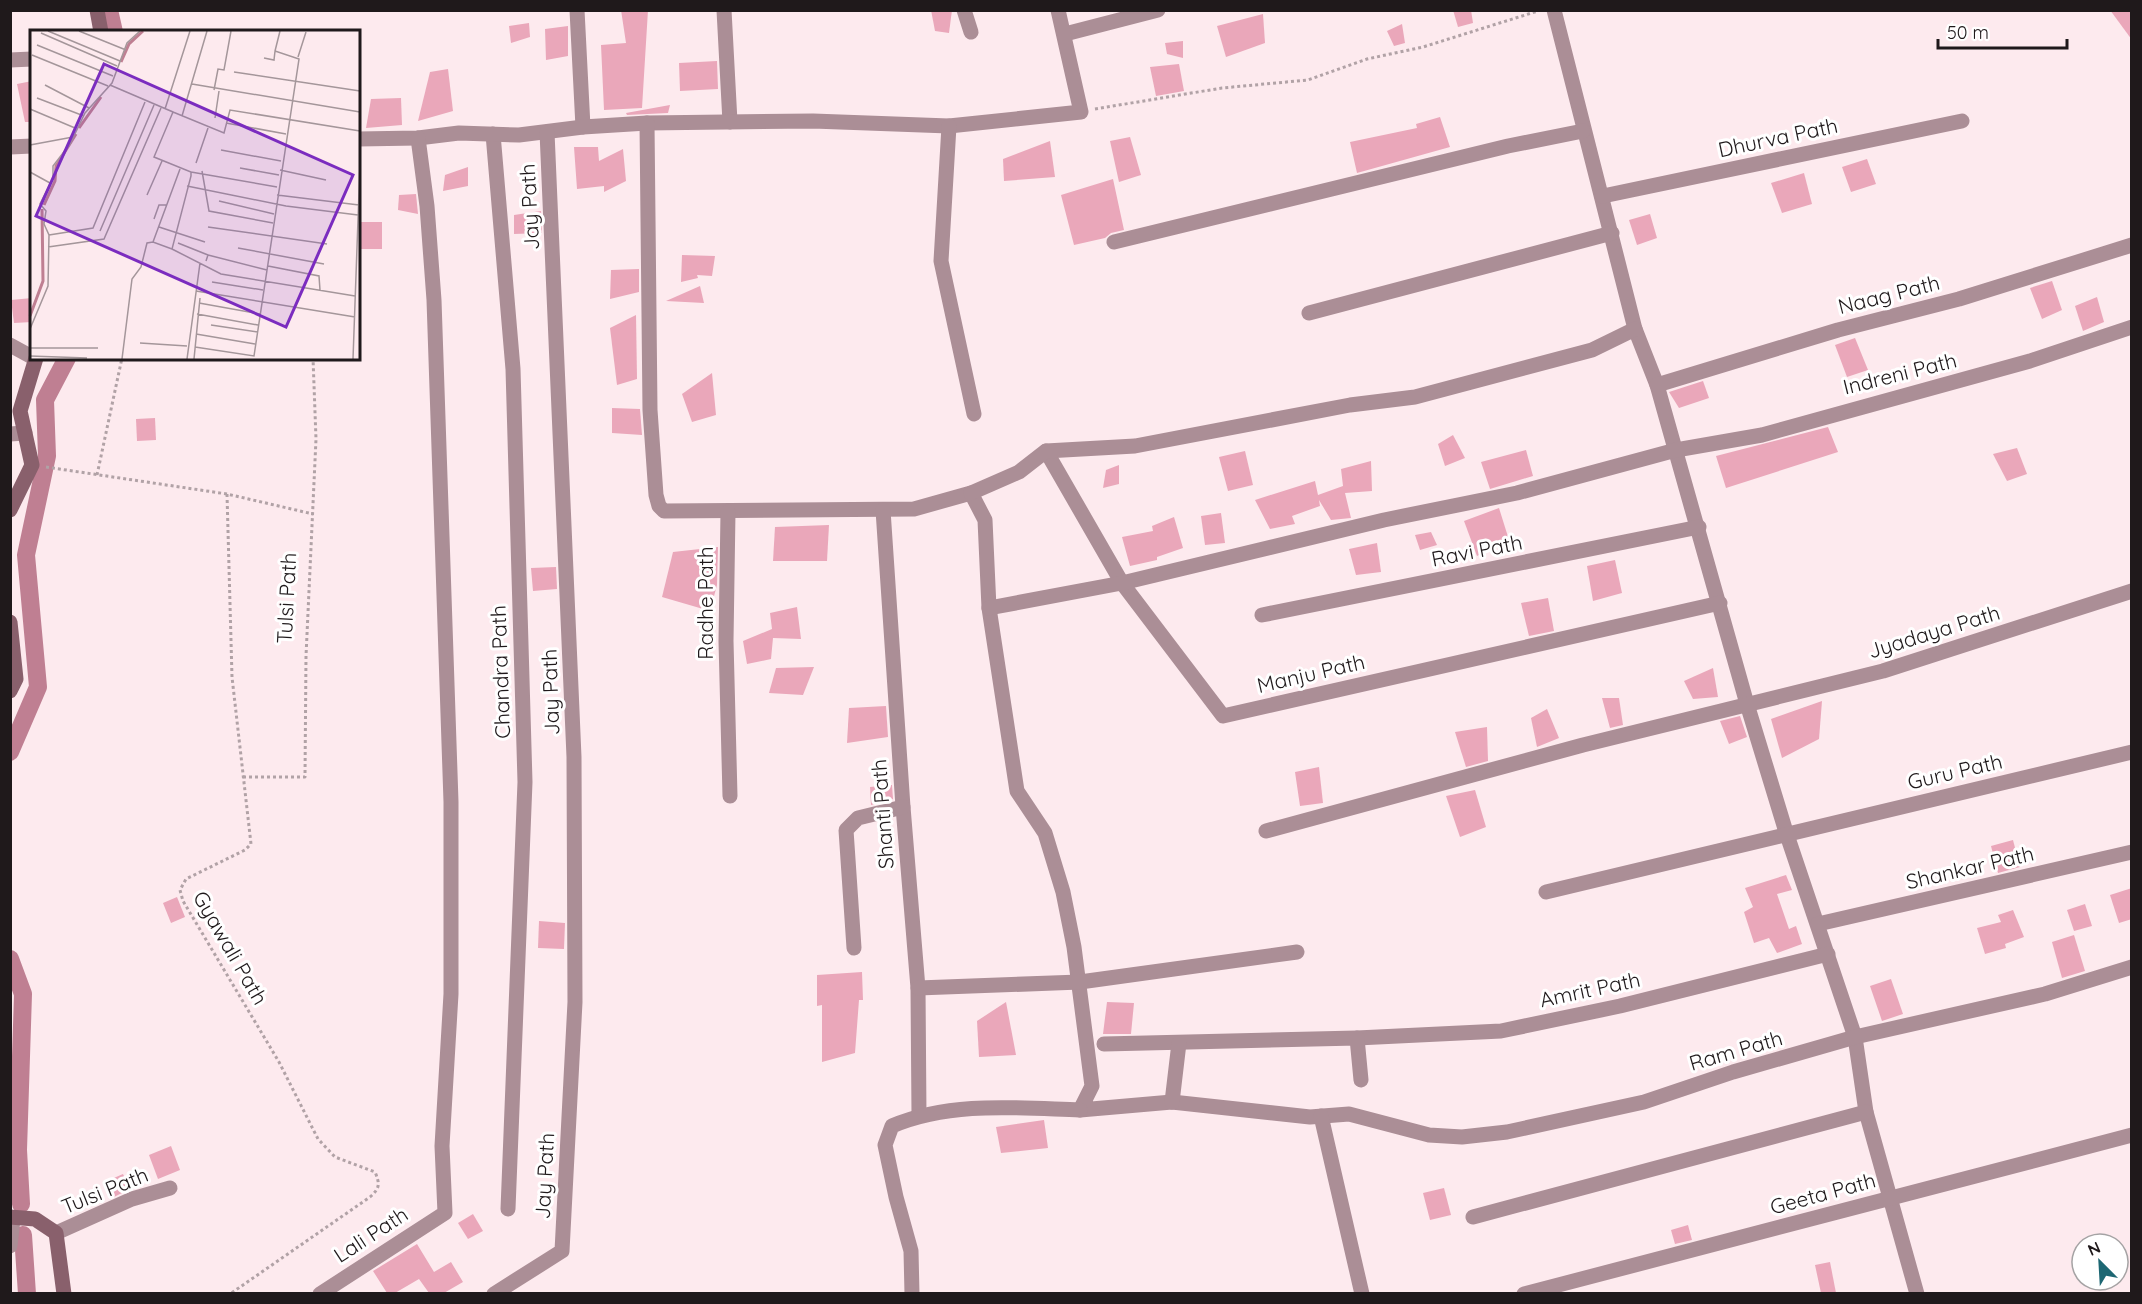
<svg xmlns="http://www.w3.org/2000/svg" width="2142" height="1304" font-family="Quicksand,sans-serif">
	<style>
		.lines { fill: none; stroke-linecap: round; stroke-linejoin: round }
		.canal { stroke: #bf7f92; stroke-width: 18 }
		.building { fill: #eaa7ba }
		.path { stroke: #b1a2a6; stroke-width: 3; stroke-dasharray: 3 3; stroke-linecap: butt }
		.street { stroke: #ab8e96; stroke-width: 15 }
		.secondary { stroke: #89606c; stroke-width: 15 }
		.labels { text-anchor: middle; stroke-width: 6; stroke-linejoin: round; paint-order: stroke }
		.street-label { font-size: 21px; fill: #1f191b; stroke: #fff }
		.inset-river { fill: none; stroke: #bf7f92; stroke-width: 3 }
		.inset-road { fill: none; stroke: #a4969a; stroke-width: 1.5 }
		.view { fill: #7b2cbf; fill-opacity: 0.15; stroke: #7b2cbf; stroke-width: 3 }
		.inset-edge { fill: none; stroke: #1f191b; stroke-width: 3 }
	</style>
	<rect width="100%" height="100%" fill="#fdeaee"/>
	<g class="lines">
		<g class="canal">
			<path d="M109 10 114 32"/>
			<path d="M10 752 38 687 26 555 47 456 45 400 67 358"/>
			<path d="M10 959 23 994 18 1150 21 1204"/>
			<path d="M23 1235 27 1294"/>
		</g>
	</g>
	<g class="building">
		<path d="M621 10H648L642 108 604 110 601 45 626 43Z"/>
		<path d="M931 10H952L949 33 935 31Z"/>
		<path d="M1453 10H1471L1473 23 1458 27Z"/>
		<path d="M2110 10H2132V40Z"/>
		<path d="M1263 14 1265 43 1226 57 1217 26Z"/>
		<path d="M529 23 530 37 511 43 509 26Z"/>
		<path d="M1402 24 1405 43 1394 46 1387 31Z"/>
		<path d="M568 26V56L546 60 545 29Z"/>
		<path d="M1183 41V58L1167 54 1165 43Z"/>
		<path d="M717 61 718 89 680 91 679 63Z"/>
		<path d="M1179 64 1184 91 1156 96 1150 67Z"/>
		<path d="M448 69 453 111 418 121 430 72Z"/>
		<path d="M32 81V122H25L17 84Z"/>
		<path d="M401 98 402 125 366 128 371 99Z"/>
		<path d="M670 105 668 113 627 115 626 113Z"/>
		<path d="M1440 117 1450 147 1357 173 1350 142 1417 128 1416 124Z"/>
		<path d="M1130 137 1141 175 1119 182 1110 141Z"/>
		<path d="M1050 141 1055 177 1004 181 1003 159Z"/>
		<path d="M574 147H598L599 161 623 149 626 181 604 192V186L577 189Z"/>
		<path d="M1867 159 1876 184 1851 192 1842 167Z"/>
		<path d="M468 167V186L443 191 445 175Z"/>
		<path d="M1804 173 1812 204 1782 213 1771 183Z"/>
		<path d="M1113 179 1124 230 1111 233 1105 238 1074 245 1061 195Z"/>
		<path d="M416 194 418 214 398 210 399 195Z"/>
		<path d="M541 211 542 233 514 234V215Z"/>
		<path d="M1650 214 1657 238 1637 245 1629 220Z"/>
		<rect x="358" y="222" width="24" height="27"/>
		<path d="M682 255 715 256 712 276 697 275 698 278 681 282Z"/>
		<path d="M639 269V292L610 299 611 270Z"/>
		<path d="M2052 281 2062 310 2042 319 2030 288Z"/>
		<path d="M700 286 704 303 666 301Z"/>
		<path d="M2097 297 2104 322 2083 331 2075 306Z"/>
		<path d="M32 298V322L14 323 11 300Z"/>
		<path d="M636 315 637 379 617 385 610 328Z"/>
		<path d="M1855 338 1868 370 1847 377 1835 345Z"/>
		<path d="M712 373 716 415 692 422 682 394Z"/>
		<path d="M1703 381 1709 398 1679 408 1669 392Z"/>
		<path d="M612 408 640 409 642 435 612 433Z"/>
		<path d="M155 418 156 440 137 441 136 419Z"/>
		<path d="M1828 427 1838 452 1726 488 1716 456Z"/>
		<path d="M1453 435 1465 458 1445 466 1438 444Z"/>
		<path d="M2017 448 2027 474 2007 481 1993 454Z"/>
		<path d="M1526 450 1533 476 1490 489 1481 462Z"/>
		<path d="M1245 451 1253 485 1228 491 1219 457Z"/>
		<path d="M1371 461 1372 491 1345 493 1351 518 1331 520 1319 500 1320 506 1292 516 1295 524 1270 529 1255 500 1315 481 1318 495 1343 486 1341 469Z"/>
		<path d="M1119 465V484L1103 488 1106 470Z"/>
		<path d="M1499 508 1509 540 1477 556 1464 521Z"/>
		<path d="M1221 513 1225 543 1205 545 1201 516Z"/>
		<path d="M1174 517 1183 548 1157 557V560L1130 566 1122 537 1153 531 1152 526Z"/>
		<path d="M829 525 827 561H773L775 527Z"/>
		<path d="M1431 532 1437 545 1420 550 1415 535Z"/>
		<path d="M1377 543 1381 572 1356 575 1349 549Z"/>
		<path d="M718 547 717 585 710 611 662 597 673 552Z"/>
		<path d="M1615 560 1622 593 1593 601 1587 566Z"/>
		<path d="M556 567 557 589 533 591 531 568Z"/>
		<path d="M1548 598 1554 631 1529 636 1521 603Z"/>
		<path d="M797 607 801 639 773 638 771 659 747 664 743 641 772 629 770 613Z"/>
		<path d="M814 667 803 695 769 693 776 668Z"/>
		<path d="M1713 668 1718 697 1693 699 1684 681Z"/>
		<path d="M1602 698H1619L1623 725 1610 728Z"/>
		<path d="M1822 701 1819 739 1782 758 1771 719Z"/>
		<path d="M886 706 888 737 847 743 849 708Z"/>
		<path d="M1547 709 1559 738 1537 747 1531 718Z"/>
		<path d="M1740 716 1747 737 1729 744 1720 721Z"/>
		<path d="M1487 727 1488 761 1466 767 1455 732Z"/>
		<path d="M1319 767 1323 803 1300 806 1295 772Z"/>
		<path d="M892 785 893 799 871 805 870 787Z"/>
		<path d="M1475 790 1486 827 1460 837 1446 796Z"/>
		<path d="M2013 840 2020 867 1998 873 1991 846Z"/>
		<path d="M1786 875 1792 890 1777 894 1789 929 1796 926 1802 944 1777 953 1769 938 1754 943 1744 912 1753 907 1745 888Z"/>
		<path d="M2132 888V919L2119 923 2110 895Z"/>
		<path d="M177 897 185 917 171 923 163 903Z"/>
		<path d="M2085 904 2092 926 2074 931 2067 910Z"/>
		<path d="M2013 910 2024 937 2005 944 2006 948 1985 954 1977 928 2001 922 1998 915Z"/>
		<path d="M539 921 565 923 564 949 538 948Z"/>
		<path d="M2074 935 2085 971 2062 978 2052 942Z"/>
		<path d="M862 972 863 1000H859L855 1053 822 1062V1005L817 1006V975Z"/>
		<path d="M1891 979 1903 1014 1882 1021 1870 986Z"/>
		<path d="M1006 1002 1016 1055 979 1057 977 1021Z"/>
		<path d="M1107 1002 1134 1003 1131 1034H1103Z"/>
		<path d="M1044 1120 1048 1148 1001 1153 996 1127Z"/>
		<path d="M171 1146 180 1170 158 1179 149 1155Z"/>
		<path d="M123 1174 130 1189 114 1197 107 1181Z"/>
		<path d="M1444 1188 1451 1215 1430 1220 1423 1193Z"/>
		<path d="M473 1214 483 1231 468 1239 458 1223Z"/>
		<path d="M1688 1225 1692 1240 1675 1244 1671 1230Z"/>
		<path d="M417 1244 434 1272 451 1262 463 1282 444 1293H429L419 1279 395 1293H387L373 1271Z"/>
		<path d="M1830 1262 1836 1293H1821L1815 1265Z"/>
	</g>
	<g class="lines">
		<g class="path">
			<path d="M1095 109 1222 88 1308 80 1367 59 1423 47 1538 11"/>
			<path d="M46 467 227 494 313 514"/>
			<path d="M97 475 122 358"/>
			<path d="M227 494 232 677 251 844 245 850 186 879 180 890 183 901 279 1062 318 1139 335 1157 375 1172C380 1184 380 1188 370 1197L230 1294"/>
			<path d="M243 777H305L306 656 316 439 313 358"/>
		</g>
		<g class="street">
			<path d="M577 10 583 127"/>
			<path d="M724 10 730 122"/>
			<path d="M964 10 971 32"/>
			<path d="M1554 10 1635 329 1657 385 1747 704 1786 832 1855 1037 1866 1112 1917 1294"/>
			<path d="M1065 34 1158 10"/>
			<path d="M10 60 32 59"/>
			<path d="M647 123 813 121 949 126 1081 112 1058 10"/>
			<path d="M949 126 941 261 974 414"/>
			<path d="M493 134 513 369 525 782 508 1209"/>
			<path d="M358 139 418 138 459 133 519 135 583 127 647 123 650 410 656 495 659 506 664 511 914 509 971 493 985 520 989 608 1017 791 1045 833 1063 892 1074 947 1092 1086 1080 1110 1172 1102 1310 1117 1349 1114 1429 1135 1462 1137 1507 1132 1644 1102 1733 1072 1855 1037 2045 994 2132 967"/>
			<path d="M10 147 32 146"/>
			<path d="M1603 196 1962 121"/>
			<path d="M1114 242 1508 146 1583 131"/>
			<path d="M1309 313 1612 233"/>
			<path d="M10 345 32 357"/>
			<path d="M1657 385 1838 330 1959 299 2132 245"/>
			<path d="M10 434 25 433"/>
			<path d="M1046 451 1122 583 1223 716 1720 603"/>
			<path d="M971 493 1019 472 1046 451 1135 446 1350 405 1415 397 1592 350 1635 329"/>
			<path d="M883 510 903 807 918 988 919 1115"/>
			<path d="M728 512 726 641 730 796"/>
			<path d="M989 608 1122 583 1384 520 1517 493 1676 450 1762 435 2030 361 2132 327"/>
			<path d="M1262 615 1699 527"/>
			<path d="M1266 831 1583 745 1883 671 2132 591"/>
			<path d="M1546 892 2132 752"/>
			<path d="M1818 924 2132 852"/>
			<path d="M854 948 846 830 858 818 903 807"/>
			<path d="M918 988 1080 982 1297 952"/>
			<path d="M1357 1038 1501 1031 1620 1006 1828 954"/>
			<path d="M1104 1044 1357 1038 1361 1080"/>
			<path d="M1172 1102 1179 1043"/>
			<path d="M1321 1116 1362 1294"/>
			<path d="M1473 1217 1866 1112"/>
			<path d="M56 1233 132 1199 170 1188"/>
			<path d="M10 1246 13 1219"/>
			<path d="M320 1294 445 1213 442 1146 451 994V802L434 300 427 206 418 138"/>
			<path d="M494 1294 562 1251 575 1002 574 757 547 132"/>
			<path d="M912 1294 911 1251 896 1197 885 1145 892 1126C951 1101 1017 1108 1080 1110"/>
			<path d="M1524 1294 2132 1135"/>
		</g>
		<g class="secondary">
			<path d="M97 10 101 32"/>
			<path d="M10 510 32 465 20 411 36 358"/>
			<path d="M10 622 16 679 10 691"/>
			<path d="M10 1217 35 1219 56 1233 64 1294"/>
		</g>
	</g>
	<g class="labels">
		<g class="street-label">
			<text transform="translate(1778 138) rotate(-12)" y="7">Dhurva Path</text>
			<text transform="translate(530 207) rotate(-93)" y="7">Jay Path</text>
			<text transform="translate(1889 295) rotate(-14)" y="7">Naag Path</text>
			<text transform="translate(1900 374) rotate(-14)" y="7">Indreni Path</text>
			<text transform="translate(1477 551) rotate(-11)" y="7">Ravi Path</text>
			<text transform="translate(287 598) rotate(-87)" y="7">Tulsi Path</text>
			<text transform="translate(706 603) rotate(-90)" y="7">Radhe Path</text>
			<text transform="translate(1934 632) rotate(-17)" y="7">Jyadaya Path</text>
			<text transform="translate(501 672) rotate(-92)" y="7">Chandra Path</text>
			<text transform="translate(1311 674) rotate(-13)" y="7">Manju Path</text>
			<text transform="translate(551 692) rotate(-92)" y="7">Jay Path</text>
			<text transform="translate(1955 772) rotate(-13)" y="7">Guru Path</text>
			<text transform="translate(883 814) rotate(-94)" y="7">Shanti Path</text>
			<text transform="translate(1970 868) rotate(-13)" y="7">Shankar Path</text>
			<text transform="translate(230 948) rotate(60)" y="7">Gyawali Path</text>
			<text transform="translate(1590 990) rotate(-12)" y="7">Amrit Path</text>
			<text transform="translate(1736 1051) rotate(-16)" y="7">Ram Path</text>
			<text transform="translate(545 1176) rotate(-87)" y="7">Jay Path</text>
			<text transform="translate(105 1191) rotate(-22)" y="7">Tulsi Path</text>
			<text transform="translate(1823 1194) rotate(-15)" y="7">Geeta Path</text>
			<text transform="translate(371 1235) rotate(-33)" y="7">Lali Path</text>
		</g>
	</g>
	<g transform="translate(30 30)">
		<rect width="330" height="330" fill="#fdeaee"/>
		<path class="inset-river" d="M91 32 99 14 113 1M49 98 71 67M14 175 25 151 26 136 46 104M0 286 13 251 12 179"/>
		<path class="inset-road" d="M18 1 90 31M49 1 96 20M11 3 87 36M7 15 83 46M2 25 78 56M268 27 276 2M234 28 244 30 245 21M204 42 330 61M162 54 330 82M15 55 59 78M80 55 143 82 124 127 161 142V146L142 219 191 244 325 266M184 60 188 39 194 40 201 1M7 68 54 86M0 79 45 98M135 79 160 1M143 82 194 103 200 80 330 101M152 86 177 1M185 88 189 61M196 93 256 104M0 115 43 107M191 120 251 131M166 133 178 98M210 138 249 145M250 140 296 150M172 141 179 181 243 193M0 142 20 153M161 142 247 157M157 156 256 176 328 185M117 165 132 131M247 165 329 175M189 171 244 184M124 189 129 175H137M129 197 175 212M178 197 297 214M70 201 124 75M19 205 63 198 115 72M123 212 150 139M148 213 178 225 176 231M18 217 74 209 131 78M208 218 294 234M178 225 237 240M238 236 289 246 290 260M182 252 233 260M166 261 325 287M169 273 230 284M167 284 228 295M181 295 228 302M0 299 18 256 19 205 14 194 16 181 10 174 23 148V136L40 114 55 83 82 53 97 13 110 1M166 304 225 314M110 313 157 316M165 317 224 326 269 29 245 21 250 1M1 318H68M0 326 57 328M92 329 102 249 111 237 117 213 123 212 142 219M157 329 170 233M164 329 170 268M323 329 330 134"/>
		<path class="view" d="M74 34 323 145 256 297 6 186Z"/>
		<rect width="330" height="330" class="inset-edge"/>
	</g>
	<rect width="2142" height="1304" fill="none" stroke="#1f191b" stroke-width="24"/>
	<g transform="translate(2100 1262) rotate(336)"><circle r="28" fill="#ffffff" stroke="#a5a3a4" stroke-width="1.5"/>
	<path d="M0-4.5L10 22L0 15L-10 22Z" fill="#1d6773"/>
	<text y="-9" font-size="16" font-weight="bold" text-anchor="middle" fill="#1f191b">N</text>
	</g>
	<path d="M1938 39v9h129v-9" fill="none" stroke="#1f191b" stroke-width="3"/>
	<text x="1947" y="39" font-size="18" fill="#1f191b" stroke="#ffffff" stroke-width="4.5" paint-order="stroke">50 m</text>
</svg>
